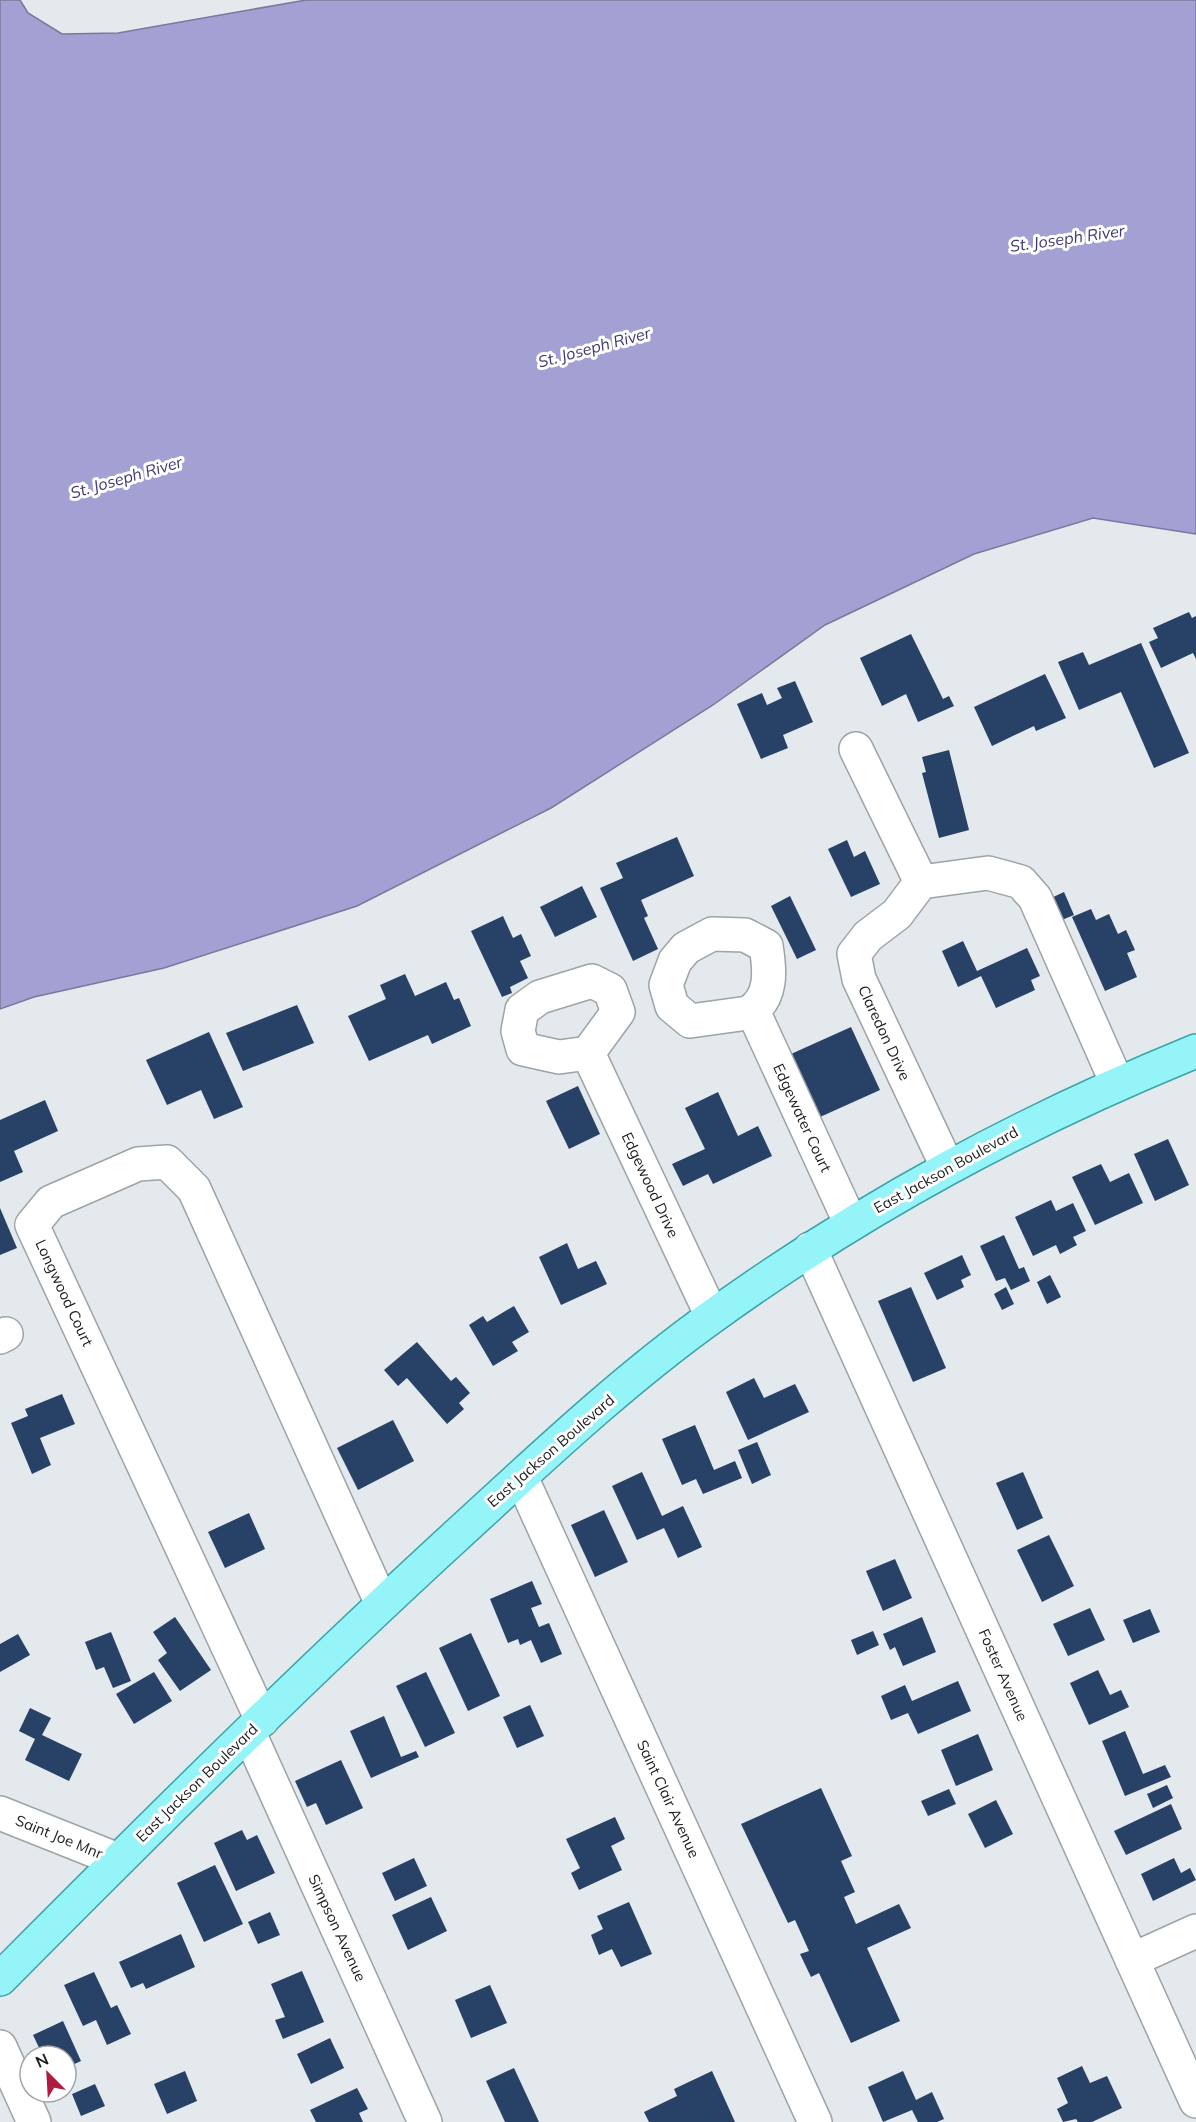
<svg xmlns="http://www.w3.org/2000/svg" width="1196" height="2122" font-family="Mulish,sans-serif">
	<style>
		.water { fill: #a3a0d3; stroke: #7a789c; stroke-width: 1.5 }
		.building { fill: #274167 }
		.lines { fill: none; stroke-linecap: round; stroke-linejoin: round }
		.minor-casing { stroke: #9da3a6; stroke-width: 36 }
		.major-casing { stroke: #3ba3a8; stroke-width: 36 }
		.minor { stroke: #fff; stroke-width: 33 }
		.major { stroke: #94f4f8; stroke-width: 33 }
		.labels { text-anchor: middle; stroke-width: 6; stroke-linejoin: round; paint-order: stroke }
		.street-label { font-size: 15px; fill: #1a1c1d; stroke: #fff }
		.water-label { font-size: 16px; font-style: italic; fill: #403776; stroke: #fff }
	</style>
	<rect width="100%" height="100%" fill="#e3e9ec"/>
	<path class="water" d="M0 0H20L28 13 62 34 118 33 306 0H1196V534L1093 518 974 554 825 625 713 705 551 808 357 906 164 968 34 997 0 1009Z"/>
	<g class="building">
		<path d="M1189 612 1192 618 1196 616V659L1193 653 1161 668 1149 642 1158 638 1153 628Z"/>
		<path d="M911 634 943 699 949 696 954 706 918 722 906 694 882 706 860 658Z"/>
		<path d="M1141 643 1189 753 1154 768 1121 692 1079 710 1058 662 1083 652 1089 665Z"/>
		<path d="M1045 674 1066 718 1036 731 1034 726 992 746 974 707Z"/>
		<path d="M795 681 813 722 783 735 788 748 761 759 737 704 762 693 767 705 782 698 777 688Z"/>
		<path d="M949 750 969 830 939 838 922 773 926 772 922 757Z"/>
		<path d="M677 837 694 876 641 900 648 916 644 918 658 949 633 961 600 888 623 878 616 863Z"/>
		<path d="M847 840 854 857 865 851 880 884 851 897 828 849Z"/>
		<path d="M582 886 597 917 555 937 540 907Z"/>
		<path d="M1064 892 1074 915 1057 922 1047 900Z"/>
		<path d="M790 896 816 950 797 959 771 906Z"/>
		<path d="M1091 909 1096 920 1109 914 1118 934 1126 930 1135 950 1127 953 1137 977 1105 991 1072 917Z"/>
		<path d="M503 916 513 938 521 934 531 956 520 961 528 978 510 987 512 993 502 997 471 931Z"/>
		<path d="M963 941 977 971 1027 948 1040 976 1031 980 1035 990 996 1008 981 976 958 987 942 951Z"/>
		<path d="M405 974 415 996 446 982 454 1000 459 998 471 1026 432 1044 428 1035 369 1061 348 1016 386 999 380 985Z"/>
		<path d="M297 1005 314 1043 243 1071 226 1033Z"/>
		<path d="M851 1027 880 1090 820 1117 791 1054Z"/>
		<path d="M209 1032 243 1107 214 1119 201 1090 167 1105 146 1060Z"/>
		<path d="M578 1086 600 1134 569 1149 546 1101Z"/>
		<path d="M718 1092 738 1136 758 1126 772 1156 713 1184 708 1174 683 1186 672 1164 705 1149 685 1108Z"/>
		<path d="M45 1100 58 1131 14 1151 23 1172 0 1182V1120Z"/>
		<path d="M1168 1139 1189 1185 1155 1201 1134 1154Z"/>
		<path d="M1101 1164 1110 1182 1129 1173 1143 1203 1095 1225 1072 1177Z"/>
		<path d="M1051 1200 1056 1211 1073 1203 1086 1231 1073 1237 1077 1245 1060 1254 1056 1245 1033 1256 1015 1217Z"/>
		<path d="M0 1208 17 1248 0 1255Z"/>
		<path d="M1004 1235 1019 1269 1024 1267 1030 1281 1011 1290 1005 1278 996 1281 980 1246Z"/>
		<path d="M567 1243 578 1269 596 1261 607 1284 561 1305 539 1257Z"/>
		<path d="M962 1255 971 1275 961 1280 964 1287 937 1300 924 1273Z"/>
		<path d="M1050 1275 1061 1297 1047 1304 1037 1282Z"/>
		<path d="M911 1287 946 1368 913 1382 878 1301Z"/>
		<path d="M1006 1287 1014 1304 1002 1310 994 1294Z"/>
		<path d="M514 1306 529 1332 512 1342 518 1351 493 1366 469 1325 483 1316 487 1322Z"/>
		<path d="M417 1342 451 1381 456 1377 470 1393 459 1403 464 1409 447 1424 407 1378 398 1386 384 1370Z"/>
		<path d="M754 1378 764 1398 795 1384 809 1412 748 1440 726 1392Z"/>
		<path d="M62 1394 75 1424 40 1438 51 1465 32 1474 11 1423 28 1416 25 1409Z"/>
		<path d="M393 1420 414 1461 358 1490 337 1448Z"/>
		<path d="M695 1425 714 1470 735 1461 742 1478 703 1494 696 1479 682 1485 662 1439Z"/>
		<path d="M757 1442 771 1475 752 1484 738 1450Z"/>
		<path d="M642 1472 662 1516 683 1506 702 1547 678 1558 664 1528 637 1540 612 1486Z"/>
		<path d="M1023 1472 1043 1518 1017 1530 996 1483Z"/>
		<path d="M604 1510 628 1562 595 1577 571 1525Z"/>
		<path d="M249 1513 265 1549 225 1568 208 1532Z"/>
		<path d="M1049 1535 1074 1586 1042 1602 1017 1550Z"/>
		<path d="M895 1559 912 1598 883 1611 866 1571Z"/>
		<path d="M532 1581 542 1604 531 1608 539 1627 549 1623 562 1654 541 1663 531 1640 520 1645 518 1639 508 1643 490 1599Z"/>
		<path d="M1090 1608 1105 1640 1068 1656 1053 1624Z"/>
		<path d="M1150 1609 1160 1632 1133 1643 1123 1620Z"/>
		<path d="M175 1617 211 1670 180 1691 158 1660 167 1653 153 1632Z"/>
		<path d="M922 1617 936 1652 903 1666 895 1647 890 1650 883 1634Z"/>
		<path d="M873 1631 879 1645 857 1655 851 1640Z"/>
		<path d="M111 1632 131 1681 113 1688 104 1667 96 1670 85 1642Z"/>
		<path d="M471 1633 500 1696 468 1711 439 1648Z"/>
		<path d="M18 1634 30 1655 0 1672V1644Z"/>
		<path d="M1098 1670 1110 1695 1121 1690 1129 1707 1089 1725 1070 1683Z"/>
		<path d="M154 1672 172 1701 134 1724 116 1694Z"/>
		<path d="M426 1672 455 1733 425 1747 396 1686Z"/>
		<path d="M958 1681 971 1711 918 1734 908 1713 891 1720 881 1696 905 1685 912 1701Z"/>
		<path d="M530 1705 544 1736 517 1748 503 1717Z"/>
		<path d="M30 1708 51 1718 42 1735 82 1754 69 1781 25 1760 35 1739 19 1731Z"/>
		<path d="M384 1716 401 1757 416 1751 419 1757 371 1778 350 1731Z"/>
		<path d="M1125 1731 1143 1774 1165 1765 1171 1777 1125 1796 1102 1741Z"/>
		<path d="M978 1734 993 1770 956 1786 941 1750Z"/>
		<path d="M341 1760 363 1808 326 1825 316 1803 307 1807 295 1781Z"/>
		<path d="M1167 1785 1173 1798 1153 1808 1147 1794Z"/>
		<path d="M821 1788 852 1856 841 1861 855 1892 844 1897 856 1924 899 1904 911 1928 867 1948 900 2021 851 2043 819 1973 811 1977 800 1954 809 1951 795 1920 788 1923 741 1824Z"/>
		<path d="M949 1789 956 1804 928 1816 921 1801Z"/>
		<path d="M996 1800 1013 1834 985 1848 968 1814Z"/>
		<path d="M1171 1804 1182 1829 1126 1855 1114 1831Z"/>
		<path d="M615 1817 625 1839 611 1846 622 1870 579 1890 571 1873 580 1868 566 1839Z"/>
		<path d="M242 1830 247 1840 257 1835 275 1873 236 1891 214 1843Z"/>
		<path d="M414 1858 427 1886 395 1901 382 1873Z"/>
		<path d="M1174 1858 1181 1873 1190 1868 1196 1880 1153 1901 1141 1874Z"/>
		<path d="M215 1865 243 1924 204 1942 177 1883Z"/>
		<path d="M431 1897 447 1931 408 1950 392 1915Z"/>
		<path d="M629 1902 652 1954 621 1967 612 1949 599 1955 591 1935 603 1929 597 1916Z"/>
		<path d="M270 1912 280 1935 258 1944 248 1922Z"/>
		<path d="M181 1934 195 1967 146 1989 143 1983 131 1988 119 1962Z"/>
		<path d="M302 1971 324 2022 283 2039 275 2020 285 2017 271 1984Z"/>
		<path d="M94 1972 111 2008 117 2005 131 2034 107 2045 96 2020 83 2026 64 1985Z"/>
		<path d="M490 1985 507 2023 471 2038 455 2000Z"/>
		<path d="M63 2021 81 2061 66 2068V2056H43L33 2035Z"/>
		<path d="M330 2038 344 2068 311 2084 297 2054Z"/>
		<path d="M1082 2066 1090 2083 1107 2076 1122 2108 1092 2122H1078L1076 2119 1063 2122 1057 2109 1068 2103 1057 2078Z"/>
		<path d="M514 2068 539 2122H505L486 2081Z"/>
		<path d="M185 2071 197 2101 167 2114 154 2084Z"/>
		<path d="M712 2071 735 2122H649L644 2112 677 2096 674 2089Z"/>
		<path d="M903 2071 916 2100 932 2092 944 2119 937 2122H918L912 2110 883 2122 868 2087Z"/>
		<path d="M95 2084 105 2106 81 2116 72 2094Z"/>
		<path d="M357 2088 368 2109 359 2113 363 2122H316L310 2110Z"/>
	</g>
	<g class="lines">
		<g class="minor-casing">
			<g id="minor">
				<path d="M856 749 921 882"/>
				<path d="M712 934 745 935 766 946C770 970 773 999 748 1013L690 1021 672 1006 666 985 675 961 686 948Z"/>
				<path d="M592 981 610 990 618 1012 588 1053 559 1057 523 1049 518 1031 522 1010 540 997Z"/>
				<path d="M753 1011 851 1224"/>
				<path d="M588 1053 712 1316"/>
				<path d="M947 1166 859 979 854 954 868 936 897 914 921 882 988 873 1021 882 1035 898 1117 1083"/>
				<path d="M810 1249 1196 2101"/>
				<path d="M0 1337 6 1334"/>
				<path d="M521 1477 815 2122"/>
				<path d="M262 1720 32 1225 51 1202 138 1164 167 1162 194 1189 382 1604"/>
				<path d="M249 1733 425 2122"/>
				<path d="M0 1813 118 1860"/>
				<path d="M1132 1960 1196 1931"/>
				<path d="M0 2047 34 2122"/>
			</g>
		</g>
		<g class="major-casing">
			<path id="major" d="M0 1979C150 1828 300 1679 457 1535 539 1460 622 1381 713 1316 866 1206 1022 1122 1196 1051"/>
		</g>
		<use href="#minor" class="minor"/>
		<use href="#major" class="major"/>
	</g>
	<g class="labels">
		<g class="street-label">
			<text transform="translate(884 1033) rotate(65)" y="5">Claredon Drive</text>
			<text transform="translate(802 1118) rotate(65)" y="5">Edgewater Court</text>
			<text transform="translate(946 1170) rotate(-29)" y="5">East Jackson Boulevard</text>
			<text transform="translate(650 1185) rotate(65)" y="5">Edgewood Drive</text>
			<text transform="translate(64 1293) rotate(65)" y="5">Longwood Court</text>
			<text transform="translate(551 1451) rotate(-41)" y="5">East Jackson Boulevard</text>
			<text transform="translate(1003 1675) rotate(66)" y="5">Foster Avenue</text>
			<text transform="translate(197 1783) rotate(-44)" y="5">East Jackson Boulevard</text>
			<text transform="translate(668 1799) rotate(65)" y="5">Saint Clair Avenue</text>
			<text transform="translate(59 1837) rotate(22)" y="5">Saint Joe Mnr</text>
			<text transform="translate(337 1928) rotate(65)" y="5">Simpson Avenue</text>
		</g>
		<g class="water-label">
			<text transform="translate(1067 238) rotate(-8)" y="6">St. Joseph River</text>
			<text transform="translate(594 347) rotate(-15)" y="6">St. Joseph River</text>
			<text transform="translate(126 477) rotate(-16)" y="6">St. Joseph River</text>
		</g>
	</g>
	<g transform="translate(48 2074) rotate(336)"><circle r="28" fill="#ffffff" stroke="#a3a4a5" stroke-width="1.5"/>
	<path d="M0-4.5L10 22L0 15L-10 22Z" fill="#af1b41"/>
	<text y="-9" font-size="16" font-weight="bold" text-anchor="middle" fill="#1a1c1d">N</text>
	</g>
</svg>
